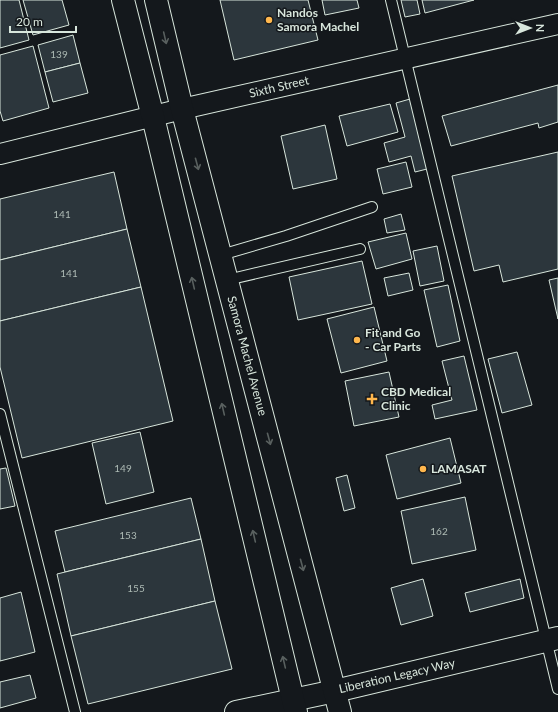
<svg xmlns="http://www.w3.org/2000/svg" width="558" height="712" font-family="Lato,sans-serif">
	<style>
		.building { fill: #2c363c; stroke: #d8e6dc }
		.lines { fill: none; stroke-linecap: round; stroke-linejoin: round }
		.service-casing { stroke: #d8e6dc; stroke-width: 12 }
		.minor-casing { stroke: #d8e6dc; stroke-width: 22 }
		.secondary-casing { stroke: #d8e6dc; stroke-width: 24 }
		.trunk-casing { stroke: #d8e6dc; stroke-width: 24 }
		.service { stroke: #14181c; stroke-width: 10 }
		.minor { stroke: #14181c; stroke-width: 20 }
		.secondary { stroke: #14181c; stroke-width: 22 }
		.trunk { stroke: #14181c; stroke-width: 22 }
		.oneway { stroke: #59605f }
		.poi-dot { fill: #ffb74d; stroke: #14181c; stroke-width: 1.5 }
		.labels { text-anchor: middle; stroke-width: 3; stroke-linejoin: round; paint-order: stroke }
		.number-label { font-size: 10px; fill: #adbab4 }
		.poi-label { font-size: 12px; font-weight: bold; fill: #d8e6dc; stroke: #14181c; text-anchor: start }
		.street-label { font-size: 12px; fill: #d8e6dc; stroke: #14181c }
	</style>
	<rect width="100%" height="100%" fill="#14181c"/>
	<g class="building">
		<path d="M0 0H19L29 40 0 48Z"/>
		<path d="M23 0H62L69 25 33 35Z"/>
		<path d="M220 0H308L318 40 234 60Z"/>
		<path d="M322 0H357L359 8 325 15Z"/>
		<path d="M401 0H417L420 14 405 17Z"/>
		<path d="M422 0H474L425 13Z"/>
		<path d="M73 35 80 63 45 72 38 45Z"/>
		<path d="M33 46 49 108 3 121 0 111V55Z"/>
		<path d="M80 63 88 93 53 102 45 72Z"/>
		<path d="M558 85V122L539 128 538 123 451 146 442 116Z"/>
		<path d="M410 99 427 169 415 172 411 156 389 162 384 143 405 137 396 103Z"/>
		<path d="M390 104 398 132 347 146 339 116Z"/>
		<path d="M325 125 337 179 293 189 281 136Z"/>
		<path d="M558 152V269L503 282 499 265 474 271 452 176Z"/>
		<path d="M406 162 412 187 383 194 377 169Z"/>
		<path d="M114 172 127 229 0 260V199Z"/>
		<path d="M401 214 405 230 387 233 384 219Z"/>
		<path d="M127 229 141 287 0 321V260Z"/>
		<path d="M406 233 412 259 376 269 368 242Z"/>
		<path d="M437 246 444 281 420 286 413 251Z"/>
		<path d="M362 261 372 304 298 320 289 277Z"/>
		<path d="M409 273 413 290 388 296 384 278Z"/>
		<path d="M558 278V319L549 280Z"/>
		<path d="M448 285 460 341 437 347 424 290Z"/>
		<path d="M141 287 173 421 22 458 0 367V321Z"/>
		<path d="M374 307 387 361 341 373 327 319Z"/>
		<path d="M517 352 532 405 502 413 488 359Z"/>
		<path d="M464 356 477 410 435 419 432 405 452 400 442 361Z"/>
		<path d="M389 372 399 417 354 426 345 381Z"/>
		<path d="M140 432 154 492 106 504 92 443Z"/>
		<path d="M450 438 461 483 397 499 386 455Z"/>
		<path d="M6 468 15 506 0 509V469Z"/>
		<path d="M347 475 355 508 344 511 336 478Z"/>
		<path d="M465 497 476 550 412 564 401 511Z"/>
		<path d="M191 498 201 539 65 572 55 531Z"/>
		<path d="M201 539 215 601 71 636 57 574Z"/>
		<path d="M423 579 433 616 401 625 391 588Z"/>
		<path d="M520 579 524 598 470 612 465 593Z"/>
		<path d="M21 592 35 652 0 661V598Z"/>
		<path d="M215 601 232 669 88 704 71 636Z"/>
		<path d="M30 675 36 698 0 708V682Z"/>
	</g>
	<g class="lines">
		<g class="service-casing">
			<g id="service">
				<path d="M391 0 558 689"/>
				<path d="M221 255 286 236 372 207"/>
				<path d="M227 280 360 249"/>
				<path d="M0 414 75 712"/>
			</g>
		</g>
		<g class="minor-casing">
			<path id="minor" d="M0 154 182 109 558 24"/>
		</g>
		<g class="secondary-casing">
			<path id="secondary" d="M236 712 335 691 558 638"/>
		</g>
		<g class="trunk-casing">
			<g id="trunk">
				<path d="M123 0 153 117 296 712"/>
				<path d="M156 0 182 109 340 712"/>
			</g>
		</g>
		<use href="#service" class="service"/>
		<use href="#minor" class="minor"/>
		<use href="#secondary" class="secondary"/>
		<use href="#trunk" class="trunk"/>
	</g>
	<defs><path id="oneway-shaft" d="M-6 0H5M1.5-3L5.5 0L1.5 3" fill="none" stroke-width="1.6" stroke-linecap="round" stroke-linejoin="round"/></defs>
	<g class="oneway">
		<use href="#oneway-shaft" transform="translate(165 38) rotate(77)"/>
		<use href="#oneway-shaft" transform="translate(197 164) rotate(75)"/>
		<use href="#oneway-shaft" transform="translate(193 283) rotate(-103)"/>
		<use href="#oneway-shaft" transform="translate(223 409) rotate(-103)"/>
		<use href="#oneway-shaft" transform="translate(269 439) rotate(75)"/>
		<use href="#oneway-shaft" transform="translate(254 536) rotate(-103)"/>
		<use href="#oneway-shaft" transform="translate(302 565) rotate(75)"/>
		<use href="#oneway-shaft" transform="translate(284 662) rotate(-103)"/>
	</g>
	<g class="poi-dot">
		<circle cx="269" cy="20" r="4"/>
		<circle cx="357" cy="340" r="4"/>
		<path d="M370 393h4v4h4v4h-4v4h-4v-4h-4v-4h4z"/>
		<circle cx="423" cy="469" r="4"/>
	</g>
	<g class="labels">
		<g class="number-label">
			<text x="59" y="58">139</text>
			<text x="62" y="218">141</text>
			<text x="69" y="277">141</text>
			<text x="123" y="472">149</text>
			<text x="439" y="535">162</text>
			<text x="128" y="539">153</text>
			<text x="136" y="592">155</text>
		</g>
		<g class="poi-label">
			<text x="277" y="17">Nandos<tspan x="277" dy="14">Samora Machel</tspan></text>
			<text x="365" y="337">Fit and Go<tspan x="365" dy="14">- Car Parts</tspan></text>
			<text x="381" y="396">CBD Medical<tspan x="381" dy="14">Clinic</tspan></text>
			<text x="431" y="473">LAMASAT</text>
		</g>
		<g class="street-label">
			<text transform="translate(279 87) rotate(-13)" y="4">Sixth Street</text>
			<text transform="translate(247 356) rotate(75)" y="4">Samora Machel Avenue</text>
			<text transform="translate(397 676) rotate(-13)" y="4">Liberation Legacy Way</text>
		</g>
	</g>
	<g transform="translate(530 28) rotate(90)" stroke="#14181c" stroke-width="3" paint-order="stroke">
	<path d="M0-3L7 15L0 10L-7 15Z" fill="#d8e6dc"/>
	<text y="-6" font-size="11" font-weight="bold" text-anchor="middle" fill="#d8e6dc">N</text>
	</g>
	<path d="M10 26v6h66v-6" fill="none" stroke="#d8e6dc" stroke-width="2"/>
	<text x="16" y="26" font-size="12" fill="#d8e6dc" stroke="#14181c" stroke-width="3" paint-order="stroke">20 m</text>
</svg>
